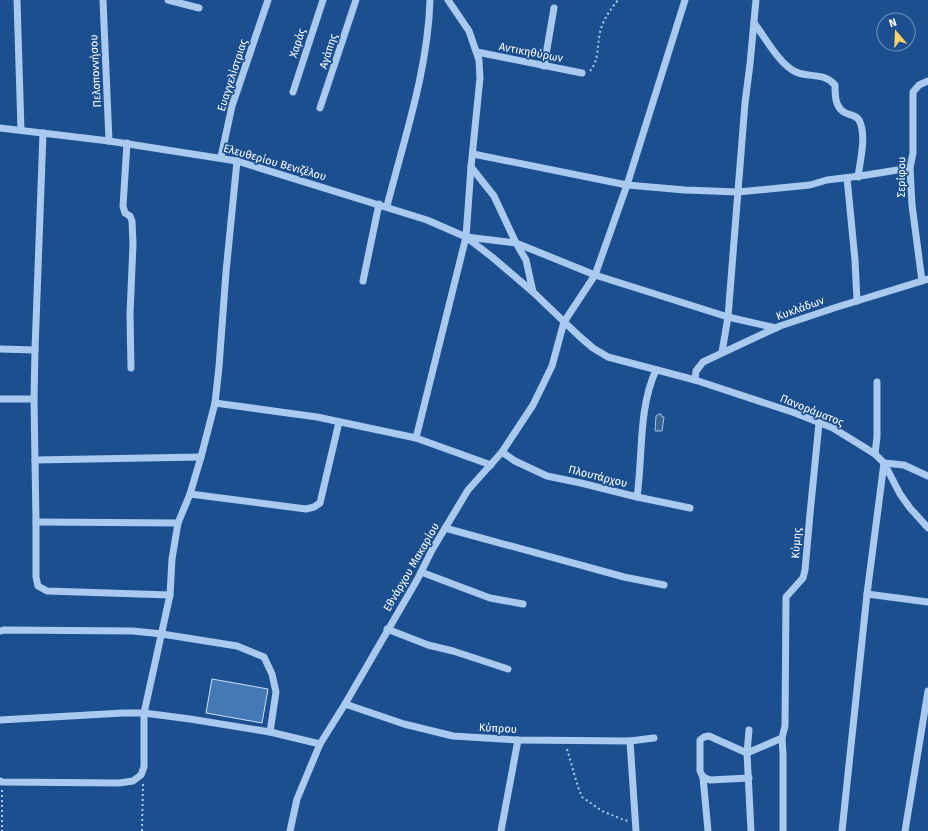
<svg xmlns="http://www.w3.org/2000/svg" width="928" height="831" font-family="'Fira Sans',sans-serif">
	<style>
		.water { fill: #3c6290; stroke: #9cc4f0 }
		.building { fill: #4478b7; stroke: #cfe3fa }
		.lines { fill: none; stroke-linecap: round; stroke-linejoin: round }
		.path { stroke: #a9c9ee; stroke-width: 2; stroke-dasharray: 2 3; stroke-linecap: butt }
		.minor { stroke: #a9c9ee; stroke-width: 7 }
		.labels { text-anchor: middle; stroke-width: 3.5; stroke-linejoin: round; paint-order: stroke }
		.street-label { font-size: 11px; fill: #fff; stroke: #1b4f8f }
	</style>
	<rect width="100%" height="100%" fill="#1b4f8f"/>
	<path class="water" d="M659 414H661L662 417H664L662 431H655L656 416Z"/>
	<path class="building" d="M212 679 268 689 262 723 206 713Z"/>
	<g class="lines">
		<g class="path">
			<path d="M590 71C599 61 597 46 600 32 603 20 610 10 618 0"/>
			<path d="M567 749 578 787 582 797 602 811 624 820 629 821"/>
			<path d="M2 790V831"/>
			<path d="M142 831 143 784"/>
		</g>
		<g class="minor">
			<path d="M17 0 21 130"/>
			<path d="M103 0 109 141"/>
			<path d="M168 0 199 8"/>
			<path d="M448 0 469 31 479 60 480 78 471 167 466 237 416 438 491 465"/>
			<path d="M754 23C765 37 779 64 796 72 809 78 824 72 835 85 835 96 835 110 848 114 852 115 857 117 859 120 867 135 860 161 858 177"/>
			<path d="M477 52 582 73"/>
			<path d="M544 66 554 8"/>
			<path d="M293 92 323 0"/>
			<path d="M320 108 356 0"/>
			<path d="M0 128 109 141 237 161 427 220 466 237 492 257 533 292 579 336 593 348 608 357 695 380 795 413 833 428 875 454 884 463 900 494 910 508 928 528"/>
			<path d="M127 143 123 206 125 213 130 216 132 221 133 244 130 314 131 368"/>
			<path d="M473 154 627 185 685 190 738 192 810 185 827 180 860 176 910 168"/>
			<path d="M221 157 232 106 268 0"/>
			<path d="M471 167 494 196 516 243 595 275 728 317 776 328"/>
			<path d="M847 178 855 260 857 301"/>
			<path d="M387 206C404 139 428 70 430 0"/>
			<path d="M466 237 516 243 526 260 533 292"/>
			<path d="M363 281 379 204"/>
			<path d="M922 281 912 205 910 168 913 153V92L919 85 928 81"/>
			<path d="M0 349 35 350"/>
			<path d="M722 352 728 317 745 103 750 64 756 0"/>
			<path d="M695 380 696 371 703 362 780 326 834 308 928 279"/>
			<path d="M0 399H34L35 350 43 133"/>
			<path d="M34 399 36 522V577L38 586 47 591 170 595"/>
			<path d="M215 403 317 417 416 438"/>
			<path d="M502 452 515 461 547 476 581 483 637 497C643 456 638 409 656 370"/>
			<path d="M875 454 877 437V382"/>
			<path d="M35 460 201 457"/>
			<path d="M190 494 201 457 215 403 219 367 226 272 237 161"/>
			<path d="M637 497 690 508"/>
			<path d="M36 522 178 523"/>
			<path d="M445 528 624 577 664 585"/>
			<path d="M421 572 490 598 523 604"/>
			<path d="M867 594 928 602"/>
			<path d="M387 629 428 645 453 651 508 669"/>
			<path d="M0 631 4 630 133 631 162 634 237 646 264 657 272 674 276 692 270 732"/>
			<path d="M345 704 404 724 453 736 518 740 630 741 654 738"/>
			<path d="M0 720 123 713H144L190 719 270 732 320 744"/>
			<path d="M749 730 747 753 751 831"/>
			<path d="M782 738 783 754V831"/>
			<path d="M630 741 636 831"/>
			<path d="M703 777 710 780 749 778"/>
			<path d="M0 781 2 782 119 783 133 781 141 775 144 767V713L170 595 172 559 178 523 190 494 306 509 314 507 320 503 339 422"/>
			<path d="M290 831 297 799 320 744 345 704 417 580 432 550 468 490 502 452 533 405 552 366 564 322 595 275 627 185 685 0"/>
			<path d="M501 831 518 740"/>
			<path d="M708 831 703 777 700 771V740L704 737 709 736 747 753 782 738 785 726 786 597 803 578 805 570 810 514 819 423"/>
			<path d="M842 831 867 594 884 463 904 465 928 476"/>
			<path d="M905 831 928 691"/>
		</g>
	</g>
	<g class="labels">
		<g class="street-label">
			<text transform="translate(297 43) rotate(-72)" y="4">Χαράς</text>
			<text transform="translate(328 51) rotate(-72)" y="4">Αγάπης</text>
			<text transform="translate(531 52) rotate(11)" y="4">Αντικηθύρων</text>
			<text transform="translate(95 71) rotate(-93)" y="4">Πελοποννήσου</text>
			<text transform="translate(232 75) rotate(-72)" y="4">Ευαγγελίστριας</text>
			<text transform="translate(275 162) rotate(16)" y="4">Ελευθερίου Βενιζέλου</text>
			<text transform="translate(901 177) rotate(-89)" y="4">Σερίφου</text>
			<text transform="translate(800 308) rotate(-20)" y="4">Κυκλάδων</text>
			<text transform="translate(812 410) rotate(22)" y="4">Πανοράματος</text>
			<text transform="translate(598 476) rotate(14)" y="4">Πλουτάρχου</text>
			<text transform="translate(796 543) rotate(-86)" y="4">Κύμης</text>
			<text transform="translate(411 567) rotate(-60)" y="4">Εθνάρχου Μακαρίου</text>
			<text transform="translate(498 728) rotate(3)" y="4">Κύπρου</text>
		</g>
	</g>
	<g transform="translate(896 32) rotate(341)"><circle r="19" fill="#1b4f8f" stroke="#7695bc"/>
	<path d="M0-3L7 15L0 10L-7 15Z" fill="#ffd166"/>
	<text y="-6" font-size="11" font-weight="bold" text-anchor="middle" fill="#ffffff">N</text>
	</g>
</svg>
